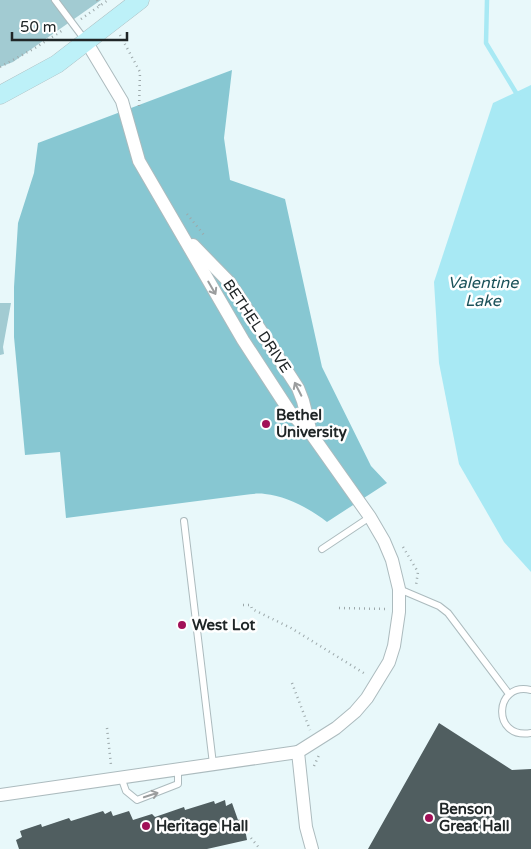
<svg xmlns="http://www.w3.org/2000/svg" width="531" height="849" font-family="'Varela Round',sans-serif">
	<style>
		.green { fill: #a2cbd2 }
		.forest { fill: #87c7d2 }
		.water { fill: #a8e9f4 }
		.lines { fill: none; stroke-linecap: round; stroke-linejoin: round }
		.stream { stroke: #a8e9f4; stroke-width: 4.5 }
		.building { fill: #505e60 }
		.lane-casing { stroke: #acbbbe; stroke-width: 8 }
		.street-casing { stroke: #acbbbe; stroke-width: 14 }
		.secondary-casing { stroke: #acbbbe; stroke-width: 19 }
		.path { stroke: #9da9ab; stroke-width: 2.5; stroke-dasharray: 1 4; stroke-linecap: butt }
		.lane { stroke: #fff; stroke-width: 6 }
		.street { stroke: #fff; stroke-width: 12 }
		.secondary { stroke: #bdf1f8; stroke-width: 18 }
		.oneway { stroke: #9b9d9e }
		.poi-dot { fill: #a11158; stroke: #fff; stroke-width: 2 }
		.labels { text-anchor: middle; stroke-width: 5; stroke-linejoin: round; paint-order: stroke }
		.street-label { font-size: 15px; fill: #202627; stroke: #fff }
		.poi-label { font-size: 15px; font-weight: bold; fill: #202627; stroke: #fff; text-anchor: start }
		.water-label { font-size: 16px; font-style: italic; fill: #1b525a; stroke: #fff }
	</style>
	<rect width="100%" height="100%" fill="#e8f8fa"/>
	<g class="green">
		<path d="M0 0H101L13 62 0 67Z"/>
		<path d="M0 303H11L3 347 4 354 0 355Z"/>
	</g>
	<path class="forest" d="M232 70 224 138 230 180 285 199 322 367 371 466 387 483 327 522C310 509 287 496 265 494 258 493 251 494 244 495L66 518 60 452 25 455 14 337V287L18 223 34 173 38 143Z"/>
	<path class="water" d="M531 85V572L504 542 459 464 439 363 434 282 493 103Z"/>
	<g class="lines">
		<path class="stream" d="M487 0 486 43 518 96"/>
	</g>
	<g class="building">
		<path d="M439 723 512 770 531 769V849H368Z"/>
		<path d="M225 800 226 806 232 803 238 820 243 818 247 840 207 849H19L16 840 22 837 20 831 41 824 42 827 69 818 71 821 103 811 105 814 111 811 113 816 129 811 133 820 152 814 155 817 184 807 185 810 214 801 215 804Z"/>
	</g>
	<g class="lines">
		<g class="lane-casing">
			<g id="lane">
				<path d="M55 0 85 40"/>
				<path d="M184 521 213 764"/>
				<path d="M322 549 370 517"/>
				<path d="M399 589 439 606 448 613 509 694"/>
				<path d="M531 690C494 681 491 740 531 733"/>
				<path d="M121 777 126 791 137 800 178 784V769"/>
			</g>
		</g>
		<g class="street-casing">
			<g id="street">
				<path d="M86 41 122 101 139 161 243 340 290 412 312 435 370 517 384 541 392 560 399 589V612L394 646 389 662 367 698 355 712 336 728 298 752 306 827 312 849"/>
				<path d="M193 245 230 283 298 388 303 401 311 433"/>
				<path d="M0 795 298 752"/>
			</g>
		</g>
		<g class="secondary-casing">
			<path id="secondary" d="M0 95 57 64 140 0"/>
		</g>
		<g class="path">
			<path d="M97 0 101 9"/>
			<path d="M81 19 108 0"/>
			<path d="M120 35 140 72 139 108"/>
			<path d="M0 67 35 48 63 30"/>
			<path d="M187 214 204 235"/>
			<path d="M403 547 418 572 416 585"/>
			<path d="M243 605H251L252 609 291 628 367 675"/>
			<path d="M339 608 386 609"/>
			<path d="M292 683 310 730"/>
			<path d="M107 728 111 765"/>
			<path d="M314 766 319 755"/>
			<path d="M251 838 260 849"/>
		</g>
		<use href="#lane" class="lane"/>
		<use href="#street" class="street"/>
		<use href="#secondary" class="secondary"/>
	</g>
	<defs><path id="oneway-shaft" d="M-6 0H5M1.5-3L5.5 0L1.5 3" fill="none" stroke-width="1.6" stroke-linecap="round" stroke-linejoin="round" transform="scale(1.25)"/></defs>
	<g class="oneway">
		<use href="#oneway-shaft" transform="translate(212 288) rotate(60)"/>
		<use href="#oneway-shaft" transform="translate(298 389) rotate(-117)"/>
		<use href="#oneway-shaft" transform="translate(151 795) rotate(-18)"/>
	</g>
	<g class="poi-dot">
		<circle cx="266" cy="424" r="5"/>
		<circle cx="182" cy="625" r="5"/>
		<circle cx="429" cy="818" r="5"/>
		<circle cx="146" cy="826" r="5"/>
	</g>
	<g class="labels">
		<g class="street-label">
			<text transform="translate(257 326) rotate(56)" y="5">BETHEL DRIVE</text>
		</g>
		<g class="poi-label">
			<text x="276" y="420">Bethel<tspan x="276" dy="17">University</tspan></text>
			<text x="192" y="630">West Lot</text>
			<text x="439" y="814">Benson<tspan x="439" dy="17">Great Hall</tspan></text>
			<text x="156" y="831">Heritage Hall</text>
		</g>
		<g class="water-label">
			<text x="483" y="288">Valentine<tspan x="483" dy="18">Lake</tspan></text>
		</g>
	</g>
	<path d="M12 32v8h115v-8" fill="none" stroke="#202627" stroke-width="2.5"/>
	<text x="20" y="32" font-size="15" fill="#202627" stroke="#ffffff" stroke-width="4" paint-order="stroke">50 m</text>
</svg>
